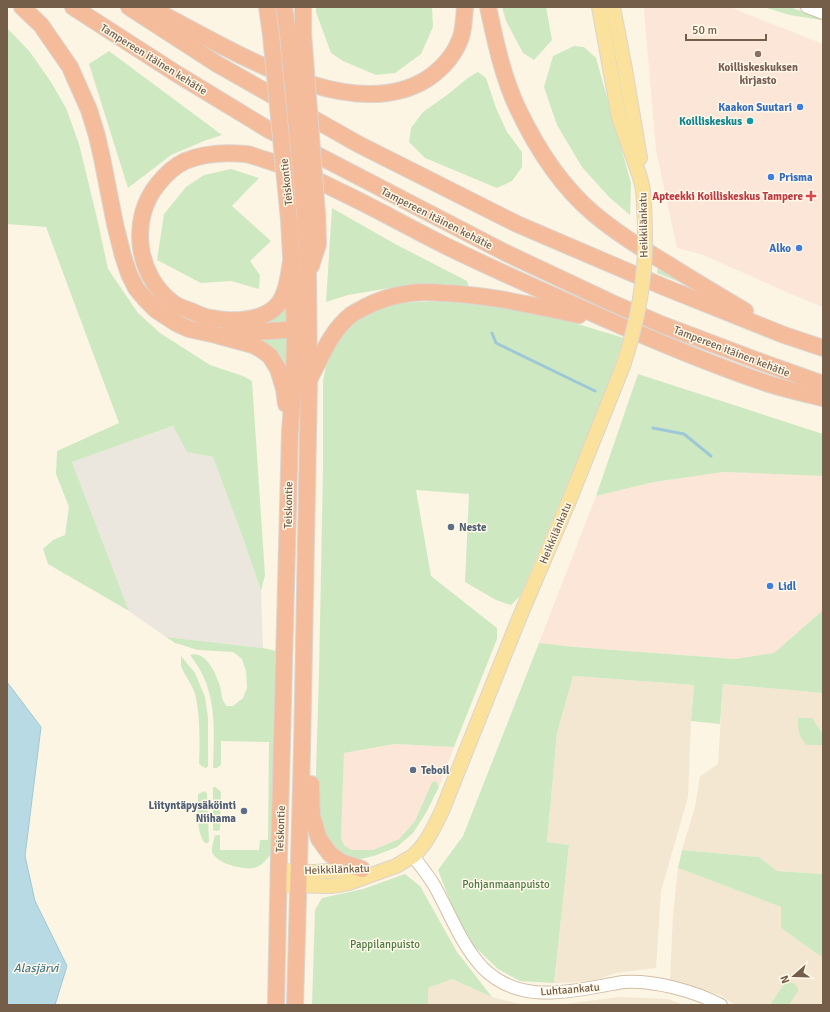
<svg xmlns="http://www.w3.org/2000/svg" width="830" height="1012" font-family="Signika,sans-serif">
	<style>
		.residential { fill: #f3e7d2 }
		.commercial { fill: #fce6d7 }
		.industrial { fill: #ebe6de }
		.green { fill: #cee9c2 }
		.water { fill: #b8dae5; stroke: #9ec8d7 }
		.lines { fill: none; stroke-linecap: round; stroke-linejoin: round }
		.stream { stroke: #9ec8d7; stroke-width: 3 }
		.secondary-casing { stroke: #d0bea7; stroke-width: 14 }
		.primary-casing { stroke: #dbd5d0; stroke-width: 16 }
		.highway-casing { stroke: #dbd5d0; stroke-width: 18 }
		.secondary { stroke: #fff; stroke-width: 12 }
		.primary { stroke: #fae19c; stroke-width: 14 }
		.highway { stroke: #f5bc9b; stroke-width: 16 }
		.primary-bridge-casing { stroke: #dbd5d0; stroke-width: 16; stroke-linecap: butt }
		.highway-bridge-casing { stroke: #dbd5d0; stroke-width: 18; stroke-linecap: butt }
		.primary-bridge { stroke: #fae19c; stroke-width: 14 }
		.highway-bridge { stroke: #f5bc9b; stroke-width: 16 }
		.education-dot { fill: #8d6e63; stroke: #fff9e9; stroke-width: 1.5 }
		.shop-dot { fill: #3f7fe0; stroke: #fff9e9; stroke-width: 1.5 }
		.culture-dot { fill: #0f9aa8; stroke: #fff9e9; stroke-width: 1.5 }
		.health-dot { fill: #e0444e; stroke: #fff9e9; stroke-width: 1.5 }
		.service-dot { fill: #5c6f8a; stroke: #fff9e9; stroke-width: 1.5 }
		.labels { text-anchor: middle; stroke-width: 3; stroke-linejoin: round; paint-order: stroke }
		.street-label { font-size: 11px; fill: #745d49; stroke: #fff9e9 }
		.education-label { font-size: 11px; font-weight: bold; fill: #785e54; stroke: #fff9e9 }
		.shop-label { font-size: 11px; font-weight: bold; fill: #366cbe; stroke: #fff9e9; text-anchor: end }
		.culture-label { font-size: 11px; font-weight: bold; fill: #0d838f; stroke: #fff9e9; text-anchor: end }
		.health-label { font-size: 11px; font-weight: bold; fill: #be3a42; stroke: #fff9e9; text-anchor: end }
		.service-label { font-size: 11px; font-weight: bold; fill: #4e5e75; stroke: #fff9e9; text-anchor: start }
		.park-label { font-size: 11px; fill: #4c7942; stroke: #fff9e9 }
		.water-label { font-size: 12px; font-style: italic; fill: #467a8e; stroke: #fff9e9 }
	</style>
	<rect width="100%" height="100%" fill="#fcf5e3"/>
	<g class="residential">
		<path d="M573 676 694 685 691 721 688 797 661 891 656 968 616 973 590 982 554 983 569 845 547 842 557 733Z"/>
		<path d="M723 684 823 693V874L777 871 759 857 682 850 695 807 700 776 718 764Z"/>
		<path d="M678 868 781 907V928L823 958V1005H735L720 995 670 980 673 915Z"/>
		<path d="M452 979 492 997 524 1005H428V988Z"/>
		<path d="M619 997 668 999 685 1005H525L566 1004Z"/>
	</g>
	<g class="commercial">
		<path d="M645 7H729L823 44V307L791 294 701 254 677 248 656 150 644 11Z"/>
		<path d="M724 472 823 476V610L774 653 735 659 575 647 539 643 596 496 654 482Z"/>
		<path d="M394 744 454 747 439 787 436 781 432 782 415 821 399 839 373 850H352L345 846 341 839 344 753Z"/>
	</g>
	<path class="industrial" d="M174 426 187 452 213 457 243 538 261 591 263 648 166 637 129 611 72 462Z"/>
	<g class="green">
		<path d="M316 7H432L433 27 421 54 395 73 376 75 343 61 331 53 316 12Z"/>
		<path d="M502 7H546L552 40 534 60 523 53 506 21Z"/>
		<path d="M763 7H790L822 19 821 20 790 15Z"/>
		<path d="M7 28 30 52 51 82 66 108 79 144 97 218 108 269 138 313 160 333 210 365 243 376 252 381 265 575 261 591 243 538 213 457 187 452 173 426 72 462 129 611 48 564 43 549 53 540 65 535 69 507 56 474 57 451 119 423 46 227 7 224Z"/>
		<path d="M574 46 584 47 596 58 631 183 630 215 609 197 582 167 557 125 544 87 553 56Z"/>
		<path d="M109 51 222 135 204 141 171 155 128 188 89 64Z"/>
		<path d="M478 72 486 78 496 108 507 132 522 152V167L512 181 497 188 425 158 409 142 411 128 423 112 447 95 469 77Z"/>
		<path d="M231 169 259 178 232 206 271 241 250 261 260 275 259 289 231 281 201 283 157 260 164 214 186 187 204 175Z"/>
		<path d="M332 208 397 245 467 281 469 287H396L348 295 326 302Z"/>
		<path d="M658 266 715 296 657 273Z"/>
		<path d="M466 300 558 318 624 338 604 396 562 497 520 596 511 605 496 600 465 582 469 494 416 490 431 576 497 628V639L454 747 394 744 344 753 341 839 345 846 352 850H373L399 839 415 821 432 782 436 781 439 787 426 813 413 833 397 847 374 856 356 860 337 855 318 825 315 806 319 674 323 467V381L328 354 343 331 360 315 393 303Z"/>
		<path d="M287 303 288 323 249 324Z"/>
		<path d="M253 338H287L286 365 277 353Z"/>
		<path d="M638 374 823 434V476L724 472 654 482 596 496Z"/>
		<path d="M823 610V693L723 684 720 724 691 721 694 685 573 676 557 733 547 842 569 845 554 983 520 981 498 969 474 946 453 909 438 870 463 836 539 643 575 647 735 659 774 653Z"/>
		<path d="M166 637 263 648 276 651 271 854C267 859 262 866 254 868 243 870 219 864 213 854 210 849 214 841 215 835H220V850H259L260 840H268L269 742 221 741V765L217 768H213C214 735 217 698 199 668 196 663 193 659 190 655 206 650 216 674 220 686 222 694 221 700 227 706H233L243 698 247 688 246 671 242 659 233 652 198 650 175 643Z"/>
		<path d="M181 656 195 673 205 697 208 718V766L206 768C203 767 201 766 199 763 200 743 200 713 195 694 192 684 185 676 181 666 181 663 181 659 181 656Z"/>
		<path d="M798 718H812L823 734V745H807C798 736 798 730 798 718Z"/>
		<path d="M213 787H215L218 789 221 792 220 830 216 831 213 830Z"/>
		<path d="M205 791 207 794 209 841 208 843H205C196 833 198 808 198 794Z"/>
		<path d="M682 850 759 857 777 871 823 874V958L781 928V907L678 868Z"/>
		<path d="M405 874 420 886 457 952 492 997 452 979 428 988V1005H312L315 910 322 898 363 889Z"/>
		<path d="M787 980 791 982 798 987V991L789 1005H774L771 1003Z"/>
	</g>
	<path class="water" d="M7 682 41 727 25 856 35 901 67 966 55 1005H7Z"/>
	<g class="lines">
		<g class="stream">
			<path d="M492 333 496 343 595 391"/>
			<path d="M653 428 684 434 711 456"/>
		</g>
		<g class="secondary-casing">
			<g id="secondary">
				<path d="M807 7 823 13"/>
				<path d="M413 856C420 865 428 875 434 885 450 913 461 945 483 968 516 1001 560 994 601 986 608 985 616 983 624 982 654 980 694 991 721 1005"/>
			</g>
		</g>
		<g class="primary-casing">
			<g id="primary">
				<path d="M599 7 619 118 640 177 643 190"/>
				<path d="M613 7 625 69 640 158"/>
				<path d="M279 871 314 872 360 869"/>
				<path d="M278 885 330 886 339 885 349 883 396 866 413 856 419 850 426 841 433 829 442 811 518 621 569 501 623 366"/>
			</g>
		</g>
		<g class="highway-casing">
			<g id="highway">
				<path d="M22 7 41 25 70 67 89 110 97 136 102 158 115 224 123 256 129 274 136 288 146 300 156 310 176 323 189 329 216 335 253 345 262 350 270 356 278 369 284 389 286 404"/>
				<path d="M73 7 177 74 269 130 506 253 612 303 663 325 753 359 823 384"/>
				<path d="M129 7 217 64 358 144 517 224 664 287 784 335 823 348"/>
				<path d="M148 7C220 42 347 129 427 79 442 69 455 54 461 37 464 27 464 17 465 7"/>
				<path d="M267 7 271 35"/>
				<path d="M284 7 288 34"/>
				<path d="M303 7V33"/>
				<path d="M488 7C495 40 503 78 518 109 536 147 562 187 594 214 618 234 643 249 669 265 694 281 720 296 745 311"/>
				<path d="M292 255C286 292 286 316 241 320 232 321 214 319 206 317 201 316 196 313 191 311 185 309 178 307 173 303 136 275 129 219 158 184 165 175 175 166 185 161 204 153 225 152 246 154 252 155 259 158 266 160 292 168 317 180 341 192 375 208 408 227 442 244 482 264 523 282 563 300 629 330 695 359 763 382 783 389 803 393 823 398"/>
				<path d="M311 266 318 244 317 214"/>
				<path d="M227 334 285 330 295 328 303 324"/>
				<path d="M310 378C322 355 331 331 351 315 355 312 360 310 365 307 377 301 391 296 405 294 418 291 431 292 444 293 490 295 535 306 579 315"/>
				<path d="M311 784 312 816 319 839 330 854 341 862 362 869"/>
				<path d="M276 1005 279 855 290 431 294 380 295 328 289 220"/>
				<path d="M295 1005 302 751 309 381 308 277 305 215"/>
			</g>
		</g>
		<use href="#secondary" class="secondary"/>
		<use href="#primary" class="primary"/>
		<use href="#highway" class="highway"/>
		<g class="primary-bridge-casing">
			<path id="primary-bridge" d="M623 366C637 324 646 278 645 233 645 219 644 204 643 190"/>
		</g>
		<g class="highway-bridge-casing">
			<g id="highway-bridge">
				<path d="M303 33 317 214"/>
				<path d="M288 34 305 215"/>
				<path d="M271 35 289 220"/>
			</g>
		</g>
		<use href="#primary-bridge" class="primary-bridge"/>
		<use href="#highway-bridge" class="highway-bridge"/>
	</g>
	<circle class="education-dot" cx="758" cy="54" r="4"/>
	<g class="shop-dot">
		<circle cx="800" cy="107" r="4"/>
		<circle cx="771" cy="177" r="4"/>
		<circle cx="799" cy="248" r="4"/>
		<circle cx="770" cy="586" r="4"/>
	</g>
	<circle class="culture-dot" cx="750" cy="121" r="4"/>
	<path class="health-dot" d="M809 190h4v4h4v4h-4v4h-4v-4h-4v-4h4z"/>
	<g class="service-dot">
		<circle cx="451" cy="527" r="4"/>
		<circle cx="413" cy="770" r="4"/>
		<circle cx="244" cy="811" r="4"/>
	</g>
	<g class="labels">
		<g class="street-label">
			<text transform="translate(154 59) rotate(32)" y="4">Tampereen itäinen kehätie</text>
			<text transform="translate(286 182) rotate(-96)" y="4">Teiskontie</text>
			<text transform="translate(437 218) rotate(27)" y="4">Tampereen itäinen kehätie</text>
			<text transform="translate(643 225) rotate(-91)" y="4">Heikkilänkatu</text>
			<text transform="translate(732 351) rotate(21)" y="4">Tampereen itäinen kehätie</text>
			<text transform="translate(288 505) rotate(-89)" y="4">Teiskontie</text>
			<text transform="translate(555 533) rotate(-67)" y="4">Heikkilänkatu</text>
			<text transform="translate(280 829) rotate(-88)" y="4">Teiskontie</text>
			<text transform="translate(337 869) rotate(-2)" y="4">Heikkilänkatu</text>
			<text transform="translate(570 989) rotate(-5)" y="4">Luhtaankatu</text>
		</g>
		<g class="education-label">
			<text x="758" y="71">Koilliskeskuksen<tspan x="758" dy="13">kirjasto</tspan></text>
		</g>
		<g class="shop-label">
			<text x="792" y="111">Kaakon Suutari</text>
			<text x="779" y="181" text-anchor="start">Prisma</text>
			<text x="791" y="252">Alko</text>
			<text x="778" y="590" text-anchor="start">Lidl</text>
		</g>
		<g class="culture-label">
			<text x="742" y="125">Koilliskeskus</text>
		</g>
		<g class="health-label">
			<text x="803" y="200">Apteekki Koilliskeskus Tampere</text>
		</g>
		<g class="service-label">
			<text x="459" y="531">Neste</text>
			<text x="421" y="774">Teboil</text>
			<text x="236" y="809" text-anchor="end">Liityntäpysäköinti<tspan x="236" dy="13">Niihama</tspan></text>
		</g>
		<g class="park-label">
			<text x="506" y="888">Pohjanmaanpuisto</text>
			<text x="385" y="948">Pappilanpuisto</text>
		</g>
		<g class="water-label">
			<text x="36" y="972">Alasjärvi</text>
		</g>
	</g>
	<rect width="830" height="1012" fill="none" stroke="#745d49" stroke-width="16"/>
	<g transform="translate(794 976) rotate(250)" stroke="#fff9e9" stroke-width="3" paint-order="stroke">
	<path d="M0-3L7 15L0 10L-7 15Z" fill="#745d49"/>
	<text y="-6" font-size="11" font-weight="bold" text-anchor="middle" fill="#745d49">N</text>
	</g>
	<path d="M686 34v6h80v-6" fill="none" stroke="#745d49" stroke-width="2"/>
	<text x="692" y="34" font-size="12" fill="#745d49" stroke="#fff9e9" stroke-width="3" paint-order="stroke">50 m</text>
</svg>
